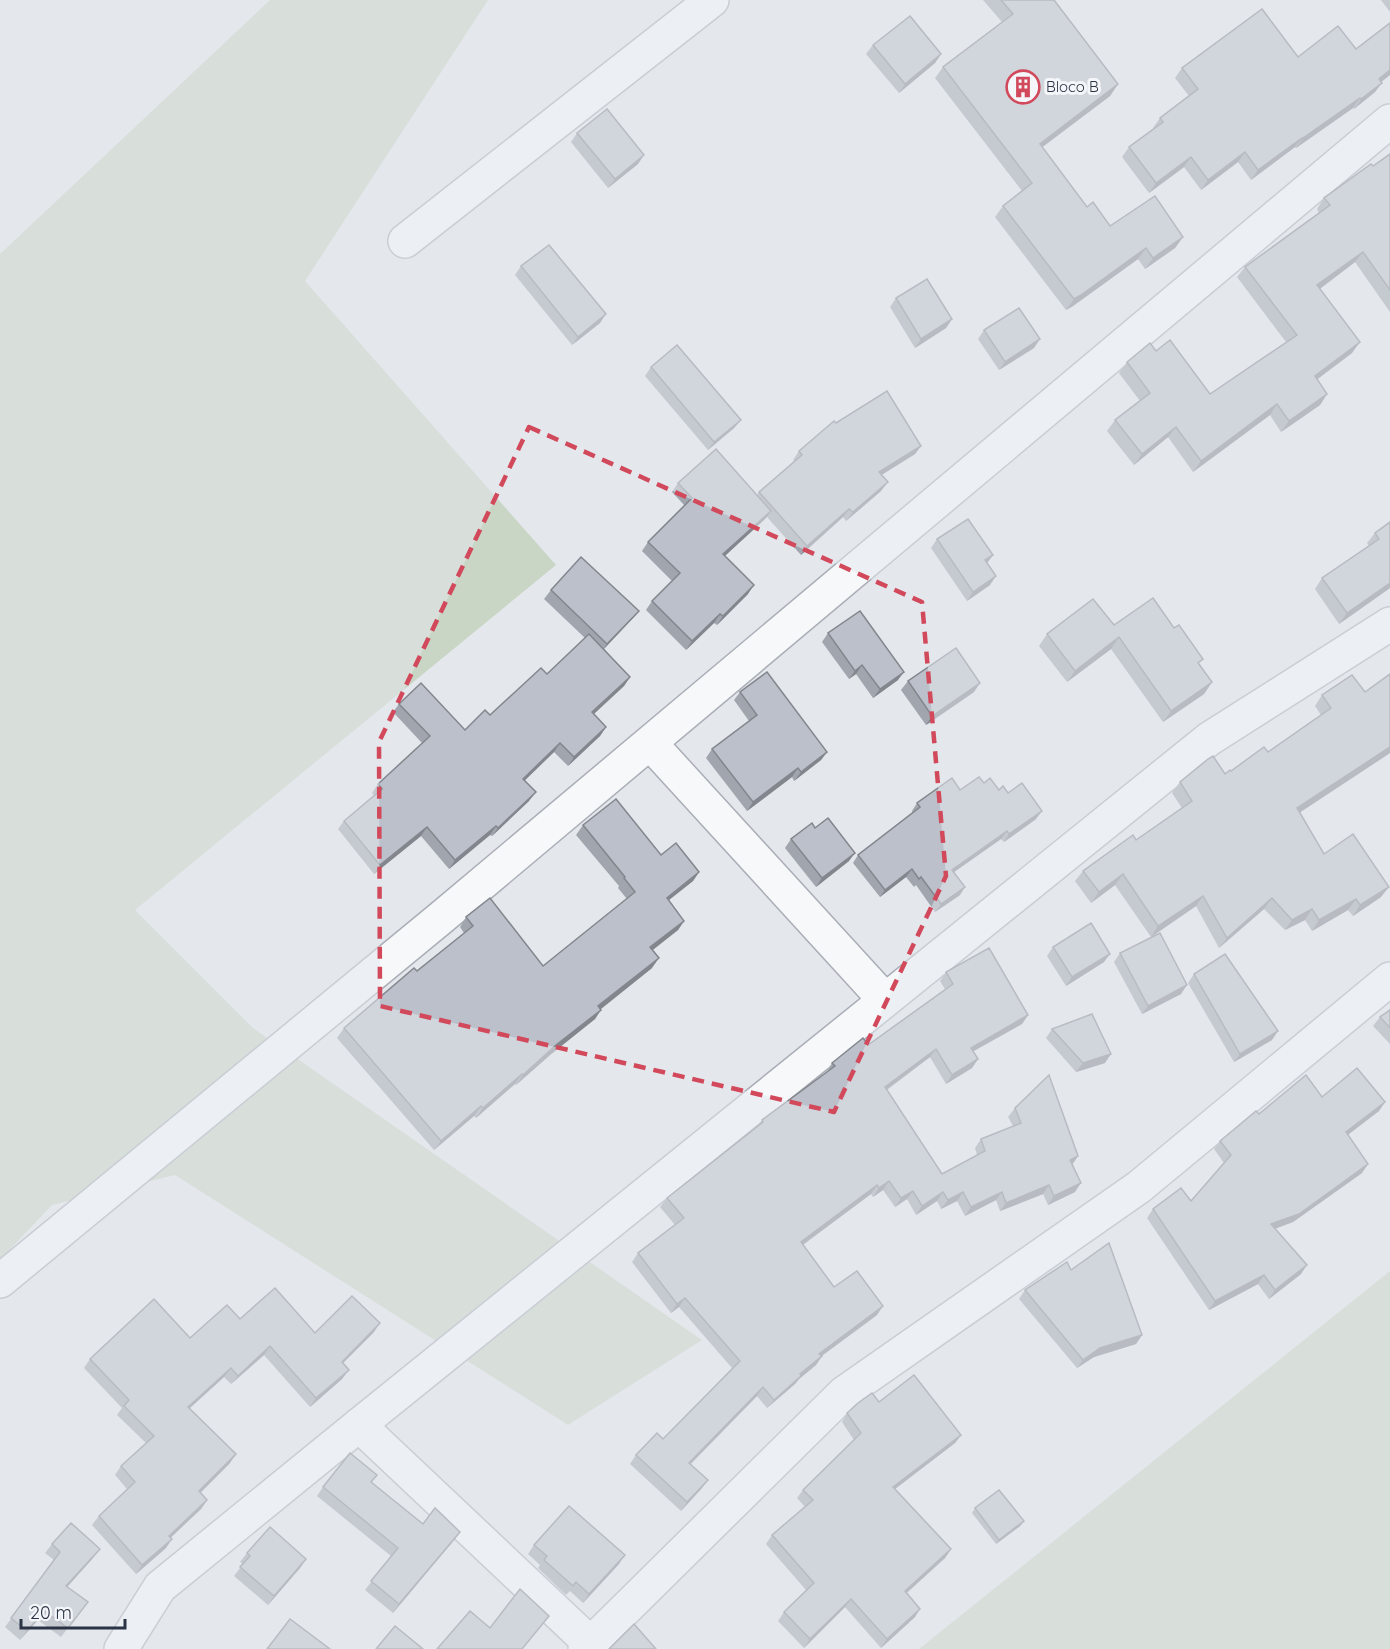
<svg xmlns="http://www.w3.org/2000/svg" width="1390" height="1649" font-family="Quicksand,sans-serif">
	<style>
		.green { fill: #c9d6c5 }
		.lines { fill: none; stroke-linecap: round; stroke-linejoin: round }
		.street-casing { stroke: #a9aeb7; stroke-width: 36 }
		.street { stroke: #f7f8fa; stroke-width: 33 }
		.wall { fill: #a1a5ae }
		.shaded-wall { fill: #83868d }
		.building { fill: #bbc0ca; stroke: #83868d; stroke-width: 1.5 }
		.marked { fill: none; stroke: #d1495b; stroke-width: 4.5; stroke-dasharray: 12 8; stroke-linejoin: round }
		.labels { text-anchor: middle; stroke-width: 6; stroke-linejoin: round; paint-order: stroke }
		.poi-label { font-size: 15px; fill: #2b3445; stroke: #f4f6f9; text-anchor: start }
	</style>
	<rect width="100%" height="100%" fill="#e4e7ec"/>
	<g class="green">
		<path d="M270 0H488L305 281 556 565 135 910 253 1028 702 1340 568 1425 175 1175 52 1205 0 1260V254Z"/>
		<path d="M1390 1271V1649H919Z"/>
	</g>
	<g class="lines">
		<g class="street-casing">
			<g id="street">
				<path d="M405 241 712 0"/>
				<path d="M650 743 885 1000"/>
				<path d="M0 1281 442 917 1390 121"/>
				<path d="M359 1425 1209 739 1390 624"/>
				<path d="M121 1649 160 1587 359 1425 591 1644"/>
				<path d="M585 1649 844 1393 1139 1187 1390 979"/>
			</g>
		</g>
		<use href="#street" class="street"/>
	</g>
	<g class="wall">
		<path d="M983 0H1054L1118 84 1110 96 1042 147 1087 207 1110 226 1183 237 1175 248 1145 269 1138 259 1073 306 1066 310 995 217 1003 206 1022 191 935 78 943 67 1002 22Z"/>
		<path d="M1381 0H1390V12Z"/>
		<path d="M1390 23V75L1381 82 1375 92 1354 109 1353 108 1296 148 1295 147 1251 180 1238 162 1201 190 1184 167 1149 193 1122 157 1129 147 1154 129 1153 128 1160 118 1189 96 1175 78 1182 68 1298 57 1356 49Z"/>
		<path d="M873 45 941 54 935 63 899 93 866 54Z"/>
		<path d="M577 133 638 164 608 188 571 142Z"/>
		<path d="M1390 154V312L1355 262 1320 289 1352 353 1317 379 1327 394 1320 405 1281 432 1270 415 1193 472 1168 437 1134 465 1107 431 1115 420 1140 401 1119 373 1127 362 1156 351 1210 394 1286 342 1237 277 1245 267 1319 213 1317 209 1324 198 1373 166Z"/>
		<path d="M521 266 600 323 572 345 515 275Z"/>
		<path d="M896 298 952 319 946 328 915 348 890 307Z"/>
		<path d="M984 330 1034 348 999 370 978 339Z"/>
		<path d="M651 367 741 420 734 428 708 450 645 376Z"/>
		<path d="M836 423 921 446 915 454 881 475V491L846 521 843 517 801 555 767 517 725 556 748 594 717 625 714 623 686 650 646 610 652 601 672 581 642 551 648 542 685 506 672 492 678 483 757 495 759 492 794 461 793 460 799 451Z"/>
		<path d="M1390 522V588L1339 624 1315 589 1322 578 1369 546 1367 543 1375 533Z"/>
		<path d="M937 539 993 555 987 563 990 585 967 601 931 548Z"/>
		<path d="M551 590 632 619 604 649 630 677 624 686 594 714 606 727 600 736 568 766 554 752 524 781 529 801 492 836 490 835 449 869 421 836 374 874 338 829 344 821 374 795 372 793 378 784 422 743 393 712 399 704 465 730 490 715 547 674 585 638 544 599Z"/>
		<path d="M1114 625 1200 664 1212 682 1204 694 1163 722 1111 649 1067 682 1039 646 1047 634Z"/>
		<path d="M828 633 898 680 873 698 856 674 849 679 822 642Z"/>
		<path d="M1390 674V753L1300 812 1324 854 1381 897 1353 916 1348 910 1312 931 1305 920 1285 930 1264 909 1219 948 1196 906 1151 937 1115 885 1091 903 1075 881 1083 871 1136 840 1182 808 1172 793 1180 782 1225 774 1231 771 1268 752 1321 715 1315 706 1322 695 1365 692Z"/>
		<path d="M908 681 974 692 926 725 901 690Z"/>
		<path d="M740 692 827 752 821 760 794 781 792 777 747 811 706 758 712 749 749 721 734 700Z"/>
		<path d="M984 783 1008 793 1036 819 1004 842 1001 839 954 872 960 895 935 912 916 885 914 887 906 877 880 897 853 863 858 855 913 813 912 811 917 803Z"/>
		<path d="M583 825 661 855 699 872 693 881 669 900 684 921 678 930 652 950V968L601 1009 595 1019 550 1055 516 1085 515 1084 476 1118 474 1116 434 1150 337 1038 344 1028 464 933 460 927 466 917 543 966 627 899 618 888 619 886 576 835Z"/>
		<path d="M815 828 849 861 816 887 785 848 791 839Z"/>
		<path d="M1053 947 1104 962 1066 986 1047 956Z"/>
		<path d="M1120 953 1181 994 1142 1014 1114 962Z"/>
		<path d="M946 972 1028 1015 1022 1024 973 1051 978 1059 972 1068 946 1084 930 1057 887 1090 942 1174 977 1155 975 1148 981 1139 1013 1126 1008 1117 1015 1108 1078 1156 1072 1164 1075 1192 1048 1205 1043 1194 1000 1211 996 1200 965 1216 957 1201 941 1209 937 1201 916 1215 907 1199 895 1207 883 1190 873 1197 871 1194 803 1245 834 1287 877 1315 822 1356 816 1365 799 1379 795 1384 767 1408 757 1396 691 1464 702 1488 681 1511 630 1464 636 1455 663 1439 732 1368 679 1307 671 1313 632 1262 638 1253 675 1225 660 1207 667 1198 757 1127 762 1120 827 1072 832 1063 868 1045 945 989 940 981Z"/>
		<path d="M1194 974 1272 1040 1234 1062 1188 983Z"/>
		<path d="M1390 1010V1044L1373 1026 1380 1017Z"/>
		<path d="M1052 1029 1105 1063 1076 1072 1046 1038Z"/>
		<path d="M1322 1097 1385 1102 1379 1111 1348 1134 1362 1173 1293 1222 1275 1229 1301 1274 1269 1299 1258 1284 1209 1310 1147 1218 1153 1209 1191 1201 1224 1163 1214 1149 1220 1141 1259 1114Z"/>
		<path d="M1025 1290 1142 1335 1136 1344 1094 1357 1077 1368 1019 1299Z"/>
		<path d="M240 1319 315 1333 374 1332 343 1363 342 1379 310 1407 264 1355 231 1384 224 1377 190 1408 230 1463 200 1493 207 1500 201 1509 170 1537 166 1548 136 1574 92 1525 99 1516 127 1489 115 1475 121 1466 146 1443 117 1415 122 1408 84 1368 90 1359 190 1338Z"/>
		<path d="M879 1402 961 1435 955 1443 895 1489 951 1549 945 1558 906 1593 915 1617 881 1648 845 1607 804 1648 778 1621 784 1612 806 1590 766 1544 772 1535 805 1507 797 1498 803 1490 854 1440 842 1422 847 1413Z"/>
		<path d="M372 1483 423 1524 460 1532 454 1540 393 1613 365 1590 391 1556 317 1496 323 1487Z"/>
		<path d="M975 1508 1024 1521 1020 1526 996 1544 972 1513Z"/>
		<path d="M52 1544 93 1558 67 1587 88 1602 61 1637 38 1620 20 1640 5 1627 54 1560 45 1553Z"/>
		<path d="M534 1545 619 1564 583 1603 570 1591 566 1595 538 1568 540 1565 528 1554Z"/>
		<path d="M247 1553 306 1559 300 1568 268 1605 234 1576 243 1564 240 1562Z"/>
	</g>
	<g class="shaded-wall">
		<path d="M941 54 935 63 899 93 905 84Z"/>
		<path d="M1390 70V75L1372 89 1379 79Z"/>
		<path d="M1382 83 1375 92 1354 109 1361 99Z"/>
		<path d="M1118 84 1110 96 1032 155 1040 144Z"/>
		<path d="M1360 98 1353 108 1296 148 1303 138Z"/>
		<path d="M1302 138 1295 147 1251 180 1258 170Z"/>
		<path d="M1245 152 1238 162 1201 190 1208 180Z"/>
		<path d="M644 155 638 164 608 188 615 179Z"/>
		<path d="M1191 157 1184 167 1149 193 1156 183Z"/>
		<path d="M1183 237 1175 248 1145 269 1153 258Z"/>
		<path d="M1146 248 1138 259 1073 306 1066 310 1074 299Z"/>
		<path d="M1363 252 1355 262 1310 296 1317 285Z"/>
		<path d="M606 314 600 323 572 345 578 337Z"/>
		<path d="M952 319 946 328 915 348 921 339Z"/>
		<path d="M1040 339 1034 348 999 370 1005 362Z"/>
		<path d="M1360 342 1352 353 1307 387 1315 376Z"/>
		<path d="M1327 394 1320 405 1281 432 1289 421Z"/>
		<path d="M1277 404 1270 415 1193 472 1201 461Z"/>
		<path d="M741 420 734 428 708 450 714 442Z"/>
		<path d="M1176 427 1168 437 1134 465 1142 454Z"/>
		<path d="M921 446 915 454 872 481 879 472Z"/>
		<path d="M888 482 881 491 846 521 853 512Z"/>
		<path d="M849 509 843 517 801 555 807 546Z"/>
		<path d="M771 511 765 519 717 563 723 554Z"/>
		<path d="M993 555 987 563 985 560Z"/>
		<path d="M996 576 990 585 967 601 973 592Z"/>
		<path d="M1390 583V588L1339 624 1347 613Z"/>
		<path d="M754 585 748 594 717 625 723 616Z"/>
		<path d="M639 611 632 619 601 652 607 644Z"/>
		<path d="M720 614 714 623 686 650 692 641Z"/>
		<path d="M1119 637 1111 649 1067 682 1075 671Z"/>
		<path d="M862 665 856 674 849 679 855 671Z"/>
		<path d="M904 672 898 680 873 698 880 689Z"/>
		<path d="M630 677 624 686 586 721 592 712Z"/>
		<path d="M1212 682 1204 694 1163 722 1171 711Z"/>
		<path d="M980 683 974 692 926 725 932 716Z"/>
		<path d="M606 727 600 736 568 766 574 757Z"/>
		<path d="M560 743 554 752 517 788 523 779Z"/>
		<path d="M1390 747V753L1290 819 1297 808Z"/>
		<path d="M827 752 821 760 794 781 801 772Z"/>
		<path d="M798 768 792 777 747 811 753 802Z"/>
		<path d="M536 792 529 801 492 836 498 828Z"/>
		<path d="M1042 811 1036 819 1004 842 1009 834Z"/>
		<path d="M496 826 490 835 449 869 455 860Z"/>
		<path d="M427 827 421 836 374 874 380 865Z"/>
		<path d="M1007 831 1001 839 947 877 952 870Z"/>
		<path d="M855 853 849 861 816 887 822 878Z"/>
		<path d="M912 869 906 877 880 897 885 890Z"/>
		<path d="M699 872 693 881 660 907 667 898Z"/>
		<path d="M1123 874 1115 885 1091 903 1099 892Z"/>
		<path d="M965 887 960 895 935 912 941 904Z"/>
		<path d="M1389 887 1381 897 1353 916 1360 905Z"/>
		<path d="M1203 896 1196 906 1151 937 1158 926Z"/>
		<path d="M1272 898 1264 909 1219 948 1227 938Z"/>
		<path d="M1356 899 1348 910 1312 931 1319 920Z"/>
		<path d="M1312 909 1305 920 1285 930 1292 920Z"/>
		<path d="M684 921 678 930 644 957 650 947Z"/>
		<path d="M1110 954 1104 962 1066 986 1072 977Z"/>
		<path d="M659 958 652 968 592 1016 598 1006Z"/>
		<path d="M1187 985 1181 994 1142 1014 1148 1006Z"/>
		<path d="M601 1010 595 1019 550 1055 516 1085 523 1075 556 1045Z"/>
		<path d="M1028 1015 1022 1024 965 1056 971 1048Z"/>
		<path d="M1278 1031 1272 1040 1234 1062 1240 1054Z"/>
		<path d="M936 1049 930 1057 879 1095 885 1087Z"/>
		<path d="M1111 1054 1105 1063 1076 1072 1083 1063Z"/>
		<path d="M978 1059 972 1068 946 1084 952 1075Z"/>
		<path d="M522 1074 515 1084 476 1118 483 1108Z"/>
		<path d="M1385 1102 1379 1111 1340 1141 1346 1132Z"/>
		<path d="M481 1106 474 1116 434 1150 441 1141Z"/>
		<path d="M1078 1156 1072 1165 1070 1160Z"/>
		<path d="M1368 1164 1362 1173 1293 1222 1265 1232 1271 1224Z"/>
		<path d="M889 1181 883 1190 873 1197 879 1188Z"/>
		<path d="M1081 1183 1075 1192 1048 1205 1054 1196Z"/>
		<path d="M877 1185 871 1194 794 1251 801 1242Z"/>
		<path d="M1049 1185 1043 1194 1000 1211 1006 1203Z"/>
		<path d="M913 1191 907 1199 895 1207 901 1198Z"/>
		<path d="M943 1192 937 1201 916 1215 922 1206Z"/>
		<path d="M963 1192 957 1201 941 1209 948 1200Z"/>
		<path d="M1002 1192 996 1200 965 1216 971 1207Z"/>
		<path d="M1307 1265 1301 1274 1269 1299 1275 1290Z"/>
		<path d="M1264 1275 1258 1284 1209 1310 1215 1301Z"/>
		<path d="M685 1298 679 1307 671 1313 677 1304Z"/>
		<path d="M883 1306 877 1315 813 1362 819 1354Z"/>
		<path d="M380 1323 374 1332 335 1371 342 1362Z"/>
		<path d="M1142 1335 1136 1344 1094 1357 1077 1368 1083 1360 1100 1348Z"/>
		<path d="M270 1346 264 1355 231 1384 238 1376Z"/>
		<path d="M822 1356 816 1365 799 1379 795 1384 767 1408 774 1400 800 1374Z"/>
		<path d="M231 1368 224 1377 182 1415 188 1407Z"/>
		<path d="M349 1370 342 1379 310 1407 316 1398Z"/>
		<path d="M763 1387 757 1396 683 1471 689 1463Z"/>
		<path d="M961 1435 955 1443 887 1495 893 1487Z"/>
		<path d="M236 1454 230 1463 193 1500 199 1491Z"/>
		<path d="M708 1480 702 1488 681 1511 687 1502Z"/>
		<path d="M207 1500 201 1509 163 1545 169 1536Z"/>
		<path d="M1024 1521 1020 1526 996 1544 999 1540Z"/>
		<path d="M460 1532 454 1540 393 1613 399 1604Z"/>
		<path d="M172 1539 166 1548 136 1574 142 1565Z"/>
		<path d="M100 1549 93 1558 60 1595 66 1586Z"/>
		<path d="M951 1549 945 1558 899 1600 905 1591Z"/>
		<path d="M625 1555 619 1564 583 1603 589 1594Z"/>
		<path d="M306 1559 300 1568 268 1605 274 1596Z"/>
		<path d="M851 1599 845 1607 804 1648 810 1639Z"/>
		<path d="M920 1609 915 1617 881 1648 887 1639Z"/>
		<path d="M44 1611 38 1620 20 1640 27 1631Z"/>
	</g>
	<g class="building">
		<path d="M1001 0H1054L1118 84 1040 144 1087 207 1093 202 1110 226 1155 196 1183 237 1153 258 1146 248 1081 295 1074 299 1003 206 1032 183 943 67 1013 14Z"/>
		<path d="M1262 9 1298 57 1338 26 1356 49 1390 23V70L1379 79 1382 83 1361 99 1360 98 1303 138H1302L1258 170 1245 152 1208 180 1191 157 1156 183 1129 147 1163 122 1160 118 1198 89 1182 68Z"/>
		<path d="M910 16 941 54 905 84 873 45Z"/>
		<path d="M607 109 644 155 615 179 577 133Z"/>
		<path d="M1390 154V290L1363 252 1317 285 1360 342 1315 376 1327 394 1289 421 1277 404 1201 461 1176 427 1142 454 1115 420 1150 393 1127 362 1150 343 1156 351 1170 340 1210 394 1297 335 1245 267 1330 205 1324 198 1371 164 1373 166Z"/>
		<path d="M549 245 606 314 578 337 521 266Z"/>
		<path d="M927 279 952 319 921 339 896 298Z"/>
		<path d="M1019 308 1040 339 1005 362 984 330Z"/>
		<path d="M677 345 741 420 714 442 651 367Z"/>
		<path d="M887 391 921 446 879 472 888 482 853 512 849 509 807 546 759 492 802 455 799 451 834 421 836 423Z"/>
		<path d="M716 449 771 511 723 554 754 585 723 616 720 614 692 641 652 601 680 573 648 542 692 498 678 483Z"/>
		<path d="M968 519 993 555 985 560 996 576 973 592 937 539Z"/>
		<path d="M1390 522V583L1347 613 1322 578 1379 539 1375 533Z"/>
		<path d="M581 557 639 611 607 644 551 590Z"/>
		<path d="M1153 598 1174 628 1179 625 1203 659 1198 663 1212 682 1171 711 1119 637 1075 671 1047 634 1093 599 1114 625Z"/>
		<path d="M860 611 904 672 880 689 862 665 855 671 828 633Z"/>
		<path d="M589 634 630 677 592 712 606 727 574 757 560 743 523 779 536 792 498 828 496 826 455 860 427 827 380 865 344 821 382 789 378 784 430 736 399 704 421 683 465 730 485 710 490 715 541 668 547 674Z"/>
		<path d="M956 648 980 683 932 716 908 681Z"/>
		<path d="M767 672 827 752 801 772 798 768 753 802 712 749 757 715 740 692Z"/>
		<path d="M1390 674V747L1297 808 1324 854 1353 834 1389 887 1360 905 1356 899 1319 920 1312 909 1292 920 1272 898 1227 938 1203 896 1158 926 1123 874 1099 892 1083 871 1133 835 1136 840 1192 801 1180 782 1208 759 1213 756 1225 774 1230 770 1231 771 1264 747 1268 752 1331 708 1322 695 1352 675 1365 692Z"/>
		<path d="M979 777 984 783 990 778 999 790 1003 786 1008 793 1022 783 1042 811 1009 834 1007 831 952 870 965 887 941 904 921 877 919 879 912 869 885 890 858 855 920 807 917 803 952 778 960 790Z"/>
		<path d="M616 799 661 855 676 843 699 872 667 898 684 921 650 947 659 958 598 1006 601 1010 556 1045 523 1075 522 1074 483 1108 481 1106 441 1141 344 1028 414 968 417 971 473 926 466 917 490 898 543 966 635 892 624 878 625 877 583 825Z"/>
		<path d="M828 818 855 853 822 878 791 839 812 823 815 828Z"/>
		<path d="M1091 923 1110 954 1072 977 1053 947Z"/>
		<path d="M1160 933 1187 985 1148 1006 1120 953Z"/>
		<path d="M989 948 1028 1015 971 1048 978 1059 952 1075 936 1049 885 1087 942 1174 985 1151 981 1139 1021 1123 1015 1108 1049 1075 1078 1156 1070 1160 1081 1183 1054 1196 1049 1185 1006 1203 1002 1192 971 1207 963 1192 948 1200 943 1192 922 1206 913 1191 901 1198 889 1181 879 1188 877 1185 801 1242 834 1287 857 1271 883 1306 819 1354 822 1356 800 1374 801 1376 774 1400 763 1387 689 1463 708 1480 687 1502 636 1455 657 1433 663 1439 740 1361 685 1298 677 1304 638 1253 684 1218 667 1198 763 1122 762 1120 835 1066 832 1063 863 1038 868 1045 953 984 946 972Z"/>
		<path d="M1225 954 1278 1031 1240 1054 1194 974Z"/>
		<path d="M1390 1010V1028L1380 1017Z"/>
		<path d="M1092 1014 1111 1054 1083 1063 1052 1029Z"/>
		<path d="M1357 1068 1385 1102 1346 1132 1368 1164 1299 1214 1271 1224 1307 1265 1275 1290 1264 1275 1215 1301 1153 1209 1181 1188 1191 1201 1231 1155 1220 1141 1256 1111 1259 1114 1306 1075 1322 1097Z"/>
		<path d="M1109 1243 1142 1335 1100 1348 1083 1360 1025 1290 1067 1262 1071 1270Z"/>
		<path d="M275 1288 315 1333 352 1296 380 1323 342 1362 349 1370 316 1398 270 1346 238 1376 231 1368 188 1407 236 1454 199 1491 207 1500 169 1536 172 1539 142 1565 99 1516 135 1482 121 1466 154 1436 124 1406 129 1400 90 1359 154 1299 190 1338 227 1305 240 1319Z"/>
		<path d="M914 1375 961 1435 893 1487 951 1549 905 1591 920 1609 887 1639 851 1599 810 1639 784 1612 814 1583 772 1535 813 1500 803 1490 861 1433 847 1413 858 1403 872 1393 879 1402Z"/>
		<path d="M350 1453 377 1475 371 1482 423 1524 435 1508 460 1532 399 1604 371 1581 398 1548 323 1487Z"/>
		<path d="M999 1490 1024 1521 999 1540 975 1508Z"/>
		<path d="M569 1506 625 1555 589 1594 576 1582 573 1586 544 1560 547 1556 534 1545Z"/>
		<path d="M71 1523 100 1549 66 1586 88 1602 68 1628 44 1611 27 1631 11 1618 60 1552 52 1544Z"/>
		<path d="M270 1527 306 1559 274 1596 240 1567 250 1556 247 1553Z"/>
		<path d="M520 1589 549 1616 522 1649H437L470 1611 490 1628Z"/>
		<path d="M290 1619 330 1649H267Z"/>
		<path d="M634 1624 656 1649H609Z"/>
		<path d="M395 1626 423 1649H376Z"/>
	</g>
	<path d="M0 0H1390V1649H0ZM529 427 922 602 946 876 834 1112 380 1006 379 742Z" fill="#e4e7ec" fill-opacity=".55" fill-rule="evenodd"/>
	<path class="marked" d="M529 427 922 602 946 876 834 1112 380 1006 379 742Z"/>
	<defs>
		<g id="building-ring" transform="scale(1.725)"><circle r="9.5" fill="#f4f6f9" stroke="#d1495b" stroke-width="1.5"/><path d="M-4-6H4V6H1V3H-1V6H-4ZM-2.5-4.3h1.7v1.8h-1.7ZM.8-4.3h1.7v1.8H.8ZM-2.5-1h1.7V.8h-1.7ZM.8-1h1.7V.8H.8Z" fill="#d1495b"/></g>
	</defs>
	<g fill-rule="evenodd">
		<use href="#building-ring" x="1023" y="87"/>
	</g>
	<g class="labels">
		<g class="poi-label">
			<text x="1046" y="92">Bloco B</text>
		</g>
	</g>
	<path d="M21 1619v9h104v-9" fill="none" stroke="#2b3445" stroke-width="3"/>
	<text x="30" y="1619" font-size="18" fill="#2b3445" stroke="#f4f6f9" stroke-width="4.5" paint-order="stroke">20 m</text>
</svg>
